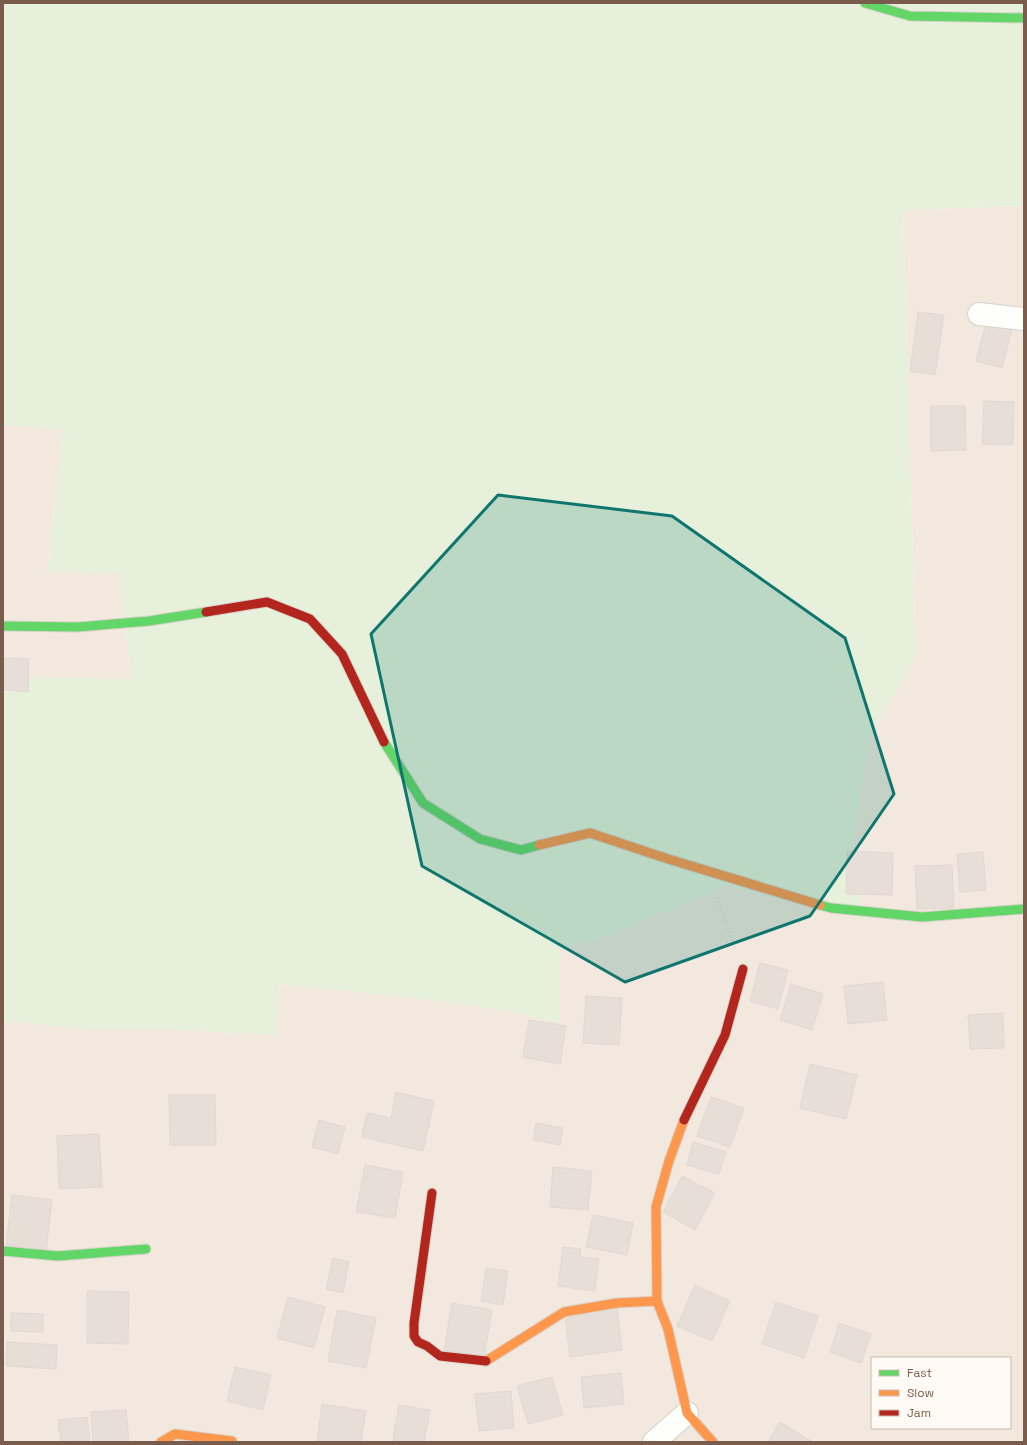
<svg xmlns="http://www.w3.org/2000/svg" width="1027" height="1445" font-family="'Space Grotesk',sans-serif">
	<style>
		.residential { fill: #f2e8de; fill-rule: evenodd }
		.green { fill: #e7f0db }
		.building { fill: #e6ded7; stroke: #e2d8d2 }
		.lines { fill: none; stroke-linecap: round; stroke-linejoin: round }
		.street-casing { stroke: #d7d1cb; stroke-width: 24 }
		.fast-casing { stroke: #d9d2cb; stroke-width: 11 }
		.slow-casing { stroke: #d9d2cb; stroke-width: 11 }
		.jam-casing { stroke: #d9d2cb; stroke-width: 11 }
		.path { stroke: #dcd5d0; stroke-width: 2.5; stroke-dasharray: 1 3; stroke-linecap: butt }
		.street { stroke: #fefefd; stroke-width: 22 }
		.fast { stroke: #63d668; stroke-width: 9 }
		.slow { stroke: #ff974d; stroke-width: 9 }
		.jam { stroke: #b3261e; stroke-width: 9 }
		.marked { fill: #0f766e; fill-opacity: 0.2; stroke: #0f766e; stroke-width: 3; stroke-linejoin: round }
	</style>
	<rect width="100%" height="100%" fill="#f9f5f0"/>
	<g class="residential">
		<path d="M1024 206V1442H3V1020L88 1030H177L275 1035 280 984 414 998 505 1010 560 1023V948L593 941 727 886 852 859 869 736 916 658 903 210ZM872 1358H1010V1428H872Z"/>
		<path d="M3 425 63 430 47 571 119 573 131 680 3 676Z"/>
	</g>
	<path class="green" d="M3 3H1024V206L903 210 916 658 869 736 852 859 867 920 727 886 593 941 560 948V1023L505 1010 414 998 280 984 276 1035 177 1030H88L3 1020V676L131 679 119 573 47 572 63 430 3 425Z"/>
	<g class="building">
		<path d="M918 312 944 315 935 375 910 371Z"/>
		<path d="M986 323 1012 329 1002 368 976 361Z"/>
		<path d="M984 401 1014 402 1013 445 982 444Z"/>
		<path d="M931 406H965L966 450 931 451Z"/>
		<path d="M3 658 29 659 28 692 3 690Z"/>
		<path d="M847 851 893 853 892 895 846 894Z"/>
		<path d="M983 852 986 890 960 892 957 854Z"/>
		<path d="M952 865 954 908 917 909 915 866Z"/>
		<path d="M760 963 788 970 778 1009 750 1001Z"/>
		<path d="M883 982 887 1020 848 1024 844 986Z"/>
		<path d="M791 984 823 994 812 1030 780 1020Z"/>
		<path d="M586 996 622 998 619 1045 583 1043Z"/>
		<path d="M1003 1013 1004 1048 970 1049 968 1015Z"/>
		<path d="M529 1020 566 1026 560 1064 523 1057Z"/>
		<path d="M810 1064 857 1075 846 1119 800 1108Z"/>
		<path d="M396 1092 434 1101 423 1151 362 1137 367 1113 391 1118Z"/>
		<path d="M169 1095H215L216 1145H170Z"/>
		<path d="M711 1097 744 1108 730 1147 697 1136Z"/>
		<path d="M319 1120 345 1127 338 1154 312 1147Z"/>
		<path d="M536 1123 563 1128 560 1145 533 1140Z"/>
		<path d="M99 1134 102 1187 59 1189 57 1136Z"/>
		<path d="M693 1142 726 1152 719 1174 687 1165Z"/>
		<path d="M365 1165 403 1172 395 1218 356 1212Z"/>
		<path d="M553 1167 592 1171 588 1210 550 1207Z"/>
		<path d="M682 1176 715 1193 695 1230 663 1212Z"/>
		<path d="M12 1195 52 1200 46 1251 6 1246Z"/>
		<path d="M593 1215 633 1223 627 1255 586 1247Z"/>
		<path d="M563 1247 581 1249 580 1257 599 1259 595 1291 558 1286Z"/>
		<path d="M333 1258 349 1262 343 1293 326 1289Z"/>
		<path d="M486 1268 508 1271 503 1305 481 1301Z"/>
		<path d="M695 1285 730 1301 712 1341 677 1326Z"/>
		<path d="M87 1291 129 1292 128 1344 87 1343Z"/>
		<path d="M288 1297 325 1307 314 1348 277 1338Z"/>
		<path d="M776 1302 818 1316 804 1358 762 1344Z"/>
		<path d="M452 1303 492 1310 484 1357 444 1350Z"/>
		<path d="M617 1308 622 1350 570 1357 565 1316Z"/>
		<path d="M337 1310 376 1318 366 1368 328 1361Z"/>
		<path d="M11 1313 43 1314V1332L11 1331Z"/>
		<path d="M839 1323 871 1334 861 1363 830 1352Z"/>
		<path d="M7 1342 57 1345 56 1369 6 1366Z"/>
		<path d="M235 1367 271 1375 263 1410 227 1401Z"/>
		<path d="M621 1373 624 1404 584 1408 581 1377Z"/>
		<path d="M552 1377 563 1415 528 1424 517 1386Z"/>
		<path d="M511 1391 514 1428 479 1431 475 1394Z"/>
		<path d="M322 1404 366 1411 361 1442H317Z"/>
		<path d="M399 1405 430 1410 424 1442H404L393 1440Z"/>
		<path d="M126 1410 129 1442H93L91 1412Z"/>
		<path d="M87 1417 90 1440 61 1442 58 1420Z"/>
		<path d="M780 1422 813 1442H768Z"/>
	</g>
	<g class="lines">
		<g class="street-casing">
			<g id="street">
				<path d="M979 314 1024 319"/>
				<path d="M654 1442 687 1413"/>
			</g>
		</g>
		<g class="fast-casing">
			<g id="fast">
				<path d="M865 3 910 16 1024 18"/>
				<path d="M3 626 78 627 149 621 206 612"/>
				<path d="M384 742 423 803 480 839 521 850 539 845"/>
				<path d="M820 905 831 908 922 917 1024 909"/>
				<path d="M3 1251 58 1256 146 1249"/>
			</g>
		</g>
		<g class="slow-casing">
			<g id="slow">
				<path d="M539 845 590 833 665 858 820 905"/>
				<path d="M684 1120 669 1161 656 1207 657 1301 668 1329 687 1413 713 1442"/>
				<path d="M486 1361 564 1312 617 1303 657 1301"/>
				<path d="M161 1442 175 1434 232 1441"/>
			</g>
		</g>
		<g class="jam-casing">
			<g id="jam">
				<path d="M206 612 267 602 310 619 342 654 384 742"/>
				<path d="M684 1120 725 1035 743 969"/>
				<path d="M432 1193 414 1323V1336L418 1342 427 1346 440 1356 486 1361"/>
			</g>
		</g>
		<path class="path" d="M717 898 735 948"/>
		<use href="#street" class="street"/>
		<use href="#fast" class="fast"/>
		<use href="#slow" class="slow"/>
		<use href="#jam" class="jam"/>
	</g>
	<path class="marked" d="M498 495 672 516 845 638 894 794 810 916 625 982 422 866 371 634Z"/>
	<rect width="1027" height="1445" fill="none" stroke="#7a5c4d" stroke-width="8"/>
	<rect x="871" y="1357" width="140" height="72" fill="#fffaf3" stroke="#cabbb1"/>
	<rect x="879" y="1370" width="20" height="6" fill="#63d668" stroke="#cabbb1"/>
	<text x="907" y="1377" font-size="12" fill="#7a5c4d">Fast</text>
	<rect x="879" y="1390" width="20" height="6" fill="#ff974d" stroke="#cabbb1"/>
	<text x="907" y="1397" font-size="12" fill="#7a5c4d">Slow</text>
	<rect x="879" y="1410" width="20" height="6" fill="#b3261e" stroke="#cabbb1"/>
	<text x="907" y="1417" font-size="12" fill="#7a5c4d">Jam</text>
</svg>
